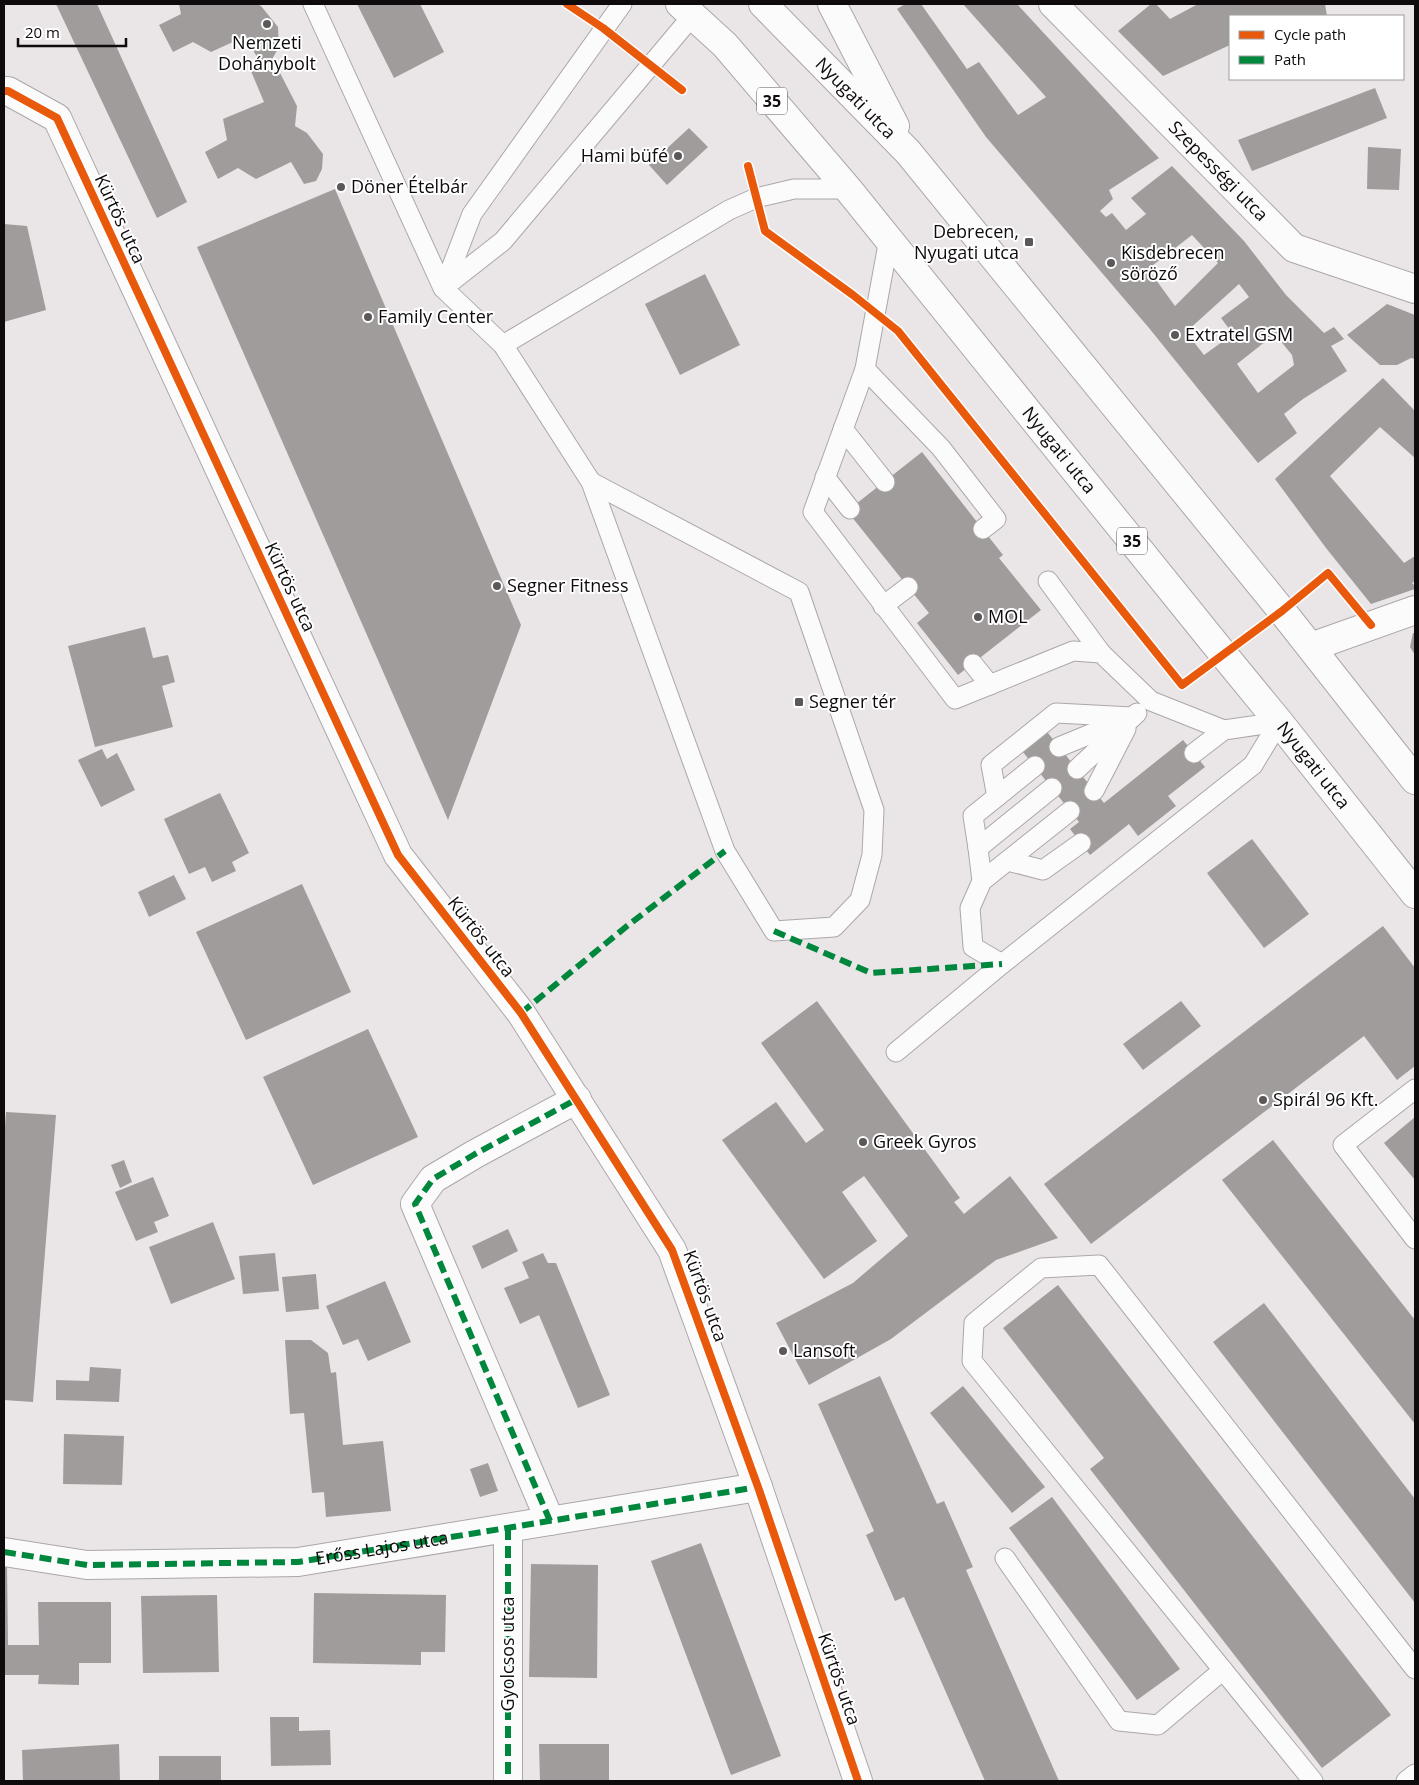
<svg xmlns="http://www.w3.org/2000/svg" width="1419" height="1785" font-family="'Open Sans',sans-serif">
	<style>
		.building { fill: #a09c9c; fill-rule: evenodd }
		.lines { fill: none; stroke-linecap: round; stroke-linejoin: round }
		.service-casing { stroke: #aca7a9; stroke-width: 21 }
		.minor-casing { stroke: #aca7a9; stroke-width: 30 }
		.primary-casing { stroke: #aca7a9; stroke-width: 30 }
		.service { stroke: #fcfbfb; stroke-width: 19 }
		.minor { stroke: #fcfbfb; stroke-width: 28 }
		.primary { stroke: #fcfbfb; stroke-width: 28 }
		.quiet { stroke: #00873e; stroke-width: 6; stroke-dasharray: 12 6; stroke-linecap: butt }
		.cycleway-casing { stroke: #fff; stroke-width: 11 }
		.cycleway { stroke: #e8590c; stroke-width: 8 }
		.poi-dot { fill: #5c5758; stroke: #fff; stroke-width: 2 }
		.labels { text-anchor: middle; stroke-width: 4; stroke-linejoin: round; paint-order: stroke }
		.shield { fill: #fff; stroke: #575455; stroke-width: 1 }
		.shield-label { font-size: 16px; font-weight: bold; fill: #0f0b0c }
		.poi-label { font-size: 18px; fill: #0f0b0c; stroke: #fff; text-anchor: start }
		.street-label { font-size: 18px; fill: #0f0b0c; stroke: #fff }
	</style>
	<rect width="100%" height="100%" fill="#eae5e6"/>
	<g class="building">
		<path d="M56 4H97L187 202 157 218Z"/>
		<path d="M179 4H257L261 6 278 27 279 47 271 61 262 67 246 36 211 52 193 42 173 52 159 25 181 14Z"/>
		<path d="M357 4H420L444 52 394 78Z"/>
		<path d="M905 4H921L967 69 979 62 1018 115 1046 97 963 4H1017L1159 158 1109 190 1113 199 1100 211 1106 217 1112 213 1126 230 1146 214 1131 198 1172 166 1244 241 1286 295 1324 333 1334 327 1344 339 1331 346 1347 371 1303 399 1284 414 1297 433 1258 463 1149 328 986 137 897 9ZM1192 235 1218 263 1175 306 1148 269ZM1239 284 1249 297 1221 318 1233 334 1204 355 1186 332ZM1275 334 1292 355 1294 365 1258 393 1237 364Z"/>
		<path d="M1151 4H1156L1170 19 1198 4H1325L1327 16H1230V45L1163 76 1118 31Z"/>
		<path d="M267 70 280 73 297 106 295 126 307 133 323 154 322 169 316 181 304 184 291 162 256 179 238 168 218 179 205 152 227 140 223 119 264 102 251 71Z"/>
		<path d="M1375 88 1387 118 1252 171 1238 140Z"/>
		<path d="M689 128 708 147 667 185 649 165Z"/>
		<path d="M1368 147 1401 149 1399 190 1367 189Z"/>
		<path d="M335 189 521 625 448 820 197 247Z"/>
		<path d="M4 224 27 226 46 310 4 322Z"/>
		<path d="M705 274 740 345 680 375 645 304Z"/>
		<path d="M1387 304 1415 315V359L1411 358 1397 365H1380L1347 335Z"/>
		<path d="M1383 378 1415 411V458L1380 427 1330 476 1404 563 1415 556V581L1412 583 1415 586V589L1371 604 1326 548 1275 479Z"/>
		<path d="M922 452 1003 555 999 558 1041 610 958 675 917 623 929 613 847 511Z"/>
		<path d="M145 627 153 658 168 655 175 682 162 686 173 727 95 747 68 646Z"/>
		<path d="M1413 633H1415V655L1410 647Z"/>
		<path d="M1044 728 1104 803 1183 740 1205 767 1168 796 1176 806 1138 836 1129 824 1090 855 1070 829 1079 822 1019 747Z"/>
		<path d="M102 749 107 759 117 753 135 790 101 807 78 760Z"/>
		<path d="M220 793 249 853 232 862 236 871 212 882 205 867 189 874 164 819Z"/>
		<path d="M1252 839 1309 914 1264 948 1207 873Z"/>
		<path d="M174 875 186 899 149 917 138 892Z"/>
		<path d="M302 884 351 992 246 1040 196 932Z"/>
		<path d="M1383 926 1415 968V1066L1397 1080 1364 1036 1091 1244 1044 1184Z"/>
		<path d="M817 1001 960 1198 954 1202 964 1214 1010 1176 1058 1238 996 1260 891 1339 809 1385 776 1323 853 1283 908 1236 864 1176 842 1192 877 1241 824 1279 722 1140 776 1102 806 1143 824 1130 761 1043Z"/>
		<path d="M1181 1001 1201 1026 1143 1070 1123 1044Z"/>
		<path d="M368 1029 418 1137 313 1185 263 1077Z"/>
		<path d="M6 1112 56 1115 33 1402 4 1400V1141Z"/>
		<path d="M1415 1117V1180L1384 1143Z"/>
		<path d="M1273 1140 1415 1320V1424L1222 1180Z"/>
		<path d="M124 1160 132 1182 120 1188 111 1165Z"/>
		<path d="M153 1177 169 1216 154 1222 158 1232 136 1241 115 1192Z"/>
		<path d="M213 1222 235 1279 171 1304 149 1247Z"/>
		<path d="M508 1229 518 1251 482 1269 472 1246Z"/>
		<path d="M275 1253 279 1291 243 1294 239 1256Z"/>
		<path d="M543 1253 548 1263H556L610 1395 578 1408 539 1315 520 1324 504 1288 529 1278 522 1262Z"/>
		<path d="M316 1274 319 1309 286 1312 282 1277Z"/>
		<path d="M385 1281 411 1342 368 1361 358 1339 343 1345 326 1306Z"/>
		<path d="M1058 1285 1391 1715 1322 1768 1090 1469 1104 1458 1003 1328Z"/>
		<path d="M1264 1303 1415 1499V1603L1213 1342Z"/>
		<path d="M285 1340H311L328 1353 331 1373 336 1372 343 1445 383 1441 391 1511 326 1517 324 1492 312 1493 304 1413 290 1414Z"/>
		<path d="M90 1367 121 1369 119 1402 56 1400V1380L89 1381Z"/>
		<path d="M880 1376 937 1504 944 1501 973 1567 966 1570 1059 1781H985L904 1597 895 1601 866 1535 874 1531 818 1404Z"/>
		<path d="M963 1386 1045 1487 1012 1513 930 1413Z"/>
		<path d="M64 1434 124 1436 122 1485 63 1484Z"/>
		<path d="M488 1463 498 1491 480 1497 470 1469Z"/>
		<path d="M1052 1497 1180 1669 1137 1700 1009 1528Z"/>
		<path d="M701 1543 781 1756 731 1775 651 1561Z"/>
		<path d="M531 1564 598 1565 597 1678 529 1677Z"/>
		<path d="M4 1566H7L8 1645H39L38 1602H111V1663H79V1685L38 1684 39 1675H4Z"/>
		<path d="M314 1593 446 1595 445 1652H421V1665L313 1663Z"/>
		<path d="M217 1595 219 1672 143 1673 141 1596Z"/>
		<path d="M270 1717H299V1731L330 1730 331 1765 271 1766Z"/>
		<path d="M119 1744 120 1781H23L22 1750Z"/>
		<path d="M539 1744H609V1781H540Z"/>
		<rect x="159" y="1756" width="62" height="25"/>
	</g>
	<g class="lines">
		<g class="service-casing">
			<g id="service">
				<path d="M313 4 443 288 503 345 591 482 725 851 774 931 834 927 860 900 872 855 874 810 799 592 591 482"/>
				<path d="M889 239 865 369 941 448 996 519 983 529"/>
				<path d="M444 287 472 214 622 4"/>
				<path d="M443 288 503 241 693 15"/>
				<path d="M503 345 729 210 756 198 794 189H848"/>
				<path d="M865 369 813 512 955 699 1073 651 1101 653 1151 701 1224 730"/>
				<path d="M843 429 885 482"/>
				<path d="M825 477 850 509"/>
				<path d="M1048 581 1101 653"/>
				<path d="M883 606 908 587"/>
				<path d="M973 664 990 685"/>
				<path d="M1059 747 1122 721"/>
				<path d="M1194 753 1224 730 1279 722"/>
				<path d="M1077 769 1137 713"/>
				<path d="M1094 791 1126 729"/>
				<path d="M997 797 991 765 1056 713 1132 717"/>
				<path d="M978 848 973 816 1035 766"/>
				<path d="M1008 861 1043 870 1081 843"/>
				<path d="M982 881 978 848 1052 788"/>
				<path d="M1002 964 973 947 970 908 982 881 1070 811"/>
				<path d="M896 1052 1002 964 1253 765 1279 722"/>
				<path d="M1415 1089 1343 1145 1415 1239"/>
				<path d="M1005 1558 1119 1721 1158 1725 1223 1670"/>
				<path d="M1313 1781 972 1361 974 1323 1041 1268 1099 1265 1415 1669"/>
				<path d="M1406 1781 1415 1774"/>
			</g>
		</g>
		<g class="minor-casing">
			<g id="minor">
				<path id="s1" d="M1053 4 1294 248 1415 289"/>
				<path d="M4 91H8L57 118 398 855 521 1013 672 1250 758 1487 858 1781"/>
				<path d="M1311 647 1415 610"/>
				<path d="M550 1521 415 1204 433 1179 475 1154 577 1099"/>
				<path d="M508 1528V1781"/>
				<path id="s2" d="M4 1552 87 1565 298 1562 758 1487"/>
			</g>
		</g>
		<g class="primary-casing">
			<g id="primary">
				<path id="s3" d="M680 4 725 45 848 189 1224 655 1279 722 1415 894"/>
				<path id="s4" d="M763 4 908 152 1282 611 1415 780"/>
				<path d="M832 4 895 126"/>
			</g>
		</g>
		<use href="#service" class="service"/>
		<use href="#minor" class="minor"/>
		<use href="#primary" class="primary"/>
		<g class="quiet">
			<path d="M774 931 871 973 1002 964"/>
			<path d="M521 1013 627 926 725 851"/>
			<path d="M550 1521 415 1204 433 1179 475 1154 577 1099"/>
			<path d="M508 1528V1781"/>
			<path d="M4 1552 87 1565 298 1562 758 1487"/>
		</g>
		<g class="cycleway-casing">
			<g id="cycleway">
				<path d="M567 4 603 28 682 90"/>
				<path d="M4 91H8L57 118 398 855 521 1013 672 1250 758 1487 858 1781"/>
				<path d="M748 166 765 231 853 295 898 331 1182 685 1282 611 1328 573 1371 625"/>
			</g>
		</g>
		<use href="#cycleway" class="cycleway"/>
	</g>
	<g class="poi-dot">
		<circle cx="267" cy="24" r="5"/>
		<circle cx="678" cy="156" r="5"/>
		<circle cx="341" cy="187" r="5"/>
		<rect x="1024" y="237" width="10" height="10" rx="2.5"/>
		<circle cx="1111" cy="263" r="5"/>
		<circle cx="368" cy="317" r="5"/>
		<circle cx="1175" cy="335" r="5"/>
		<circle cx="497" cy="586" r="5"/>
		<circle cx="978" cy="617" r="5"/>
		<rect x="794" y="697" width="10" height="10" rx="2.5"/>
		<circle cx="1263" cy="1100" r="5"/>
		<circle cx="863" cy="1142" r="5"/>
		<circle cx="783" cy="1351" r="5"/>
	</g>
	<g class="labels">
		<g class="shield">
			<rect x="757" y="87.5" width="30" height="27" rx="4"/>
			<rect x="1117" y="527.5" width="30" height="27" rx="4"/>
		</g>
		<g class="shield-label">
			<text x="772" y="107">35</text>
			<text x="1132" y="547">35</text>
		</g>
		<g class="poi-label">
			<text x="267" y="49" text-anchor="middle">Nemzeti<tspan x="267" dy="21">Dohánybolt</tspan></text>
			<text x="668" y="162" text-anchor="end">Hami büfé</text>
			<text x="351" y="193">Döner Ételbár</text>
			<text x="1019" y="238" text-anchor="end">Debrecen,<tspan x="1019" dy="21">Nyugati utca</tspan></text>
			<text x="1121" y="259">Kisdebrecen<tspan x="1121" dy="21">söröző</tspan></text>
			<text x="378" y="323">Family Center</text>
			<text x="1185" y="341">Extratel GSM</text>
			<text x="507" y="592">Segner Fitness</text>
			<text x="988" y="623">MOL</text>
			<text x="809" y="708">Segner tér</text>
			<text x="1273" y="1106">Spirál 96 Kft.</text>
			<text x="873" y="1148">Greek Gyros</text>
			<text x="793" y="1357">Lansoft</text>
		</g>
		<g class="street-label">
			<text dy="6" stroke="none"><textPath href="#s4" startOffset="132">Nyugati utca</textPath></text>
			<text dy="6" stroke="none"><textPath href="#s1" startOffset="235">Szepességi utca</textPath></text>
			<text transform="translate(120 219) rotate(65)" y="6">Kürtös utca</text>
			<text dy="6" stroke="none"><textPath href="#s3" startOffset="586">Nyugati utca</textPath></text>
			<text transform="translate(290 587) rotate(65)" y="6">Kürtös utca</text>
			<text dy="6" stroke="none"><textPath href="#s3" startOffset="991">Nyugati utca</textPath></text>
			<text transform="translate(481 937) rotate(52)" y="6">Kürtös utca</text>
			<text transform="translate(705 1296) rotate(70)" y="6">Kürtös utca</text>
			<text dy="6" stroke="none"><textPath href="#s2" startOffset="380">Erőss Lajos utca</textPath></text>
			<text transform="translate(508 1654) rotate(-90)" y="6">Gyolcsos utca</text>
			<text transform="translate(839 1679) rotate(71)" y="6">Kürtös utca</text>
		</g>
	</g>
	<rect width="1419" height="1785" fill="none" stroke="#0f0b0c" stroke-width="10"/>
	<rect x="1229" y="15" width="175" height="65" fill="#ffffff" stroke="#9f9d9e"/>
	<rect x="1239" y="31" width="25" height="8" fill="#e8590c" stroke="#9f9d9e"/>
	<text x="1274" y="40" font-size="15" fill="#0f0b0c">Cycle path</text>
	<rect x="1239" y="56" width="25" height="8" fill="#00873e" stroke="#9f9d9e"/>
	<text x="1274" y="65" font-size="15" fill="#0f0b0c">Path</text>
	<path d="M18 38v8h108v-8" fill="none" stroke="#0f0b0c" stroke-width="2.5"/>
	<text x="25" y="38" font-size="15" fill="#0f0b0c" stroke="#ffffff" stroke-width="4" paint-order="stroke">20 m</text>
</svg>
